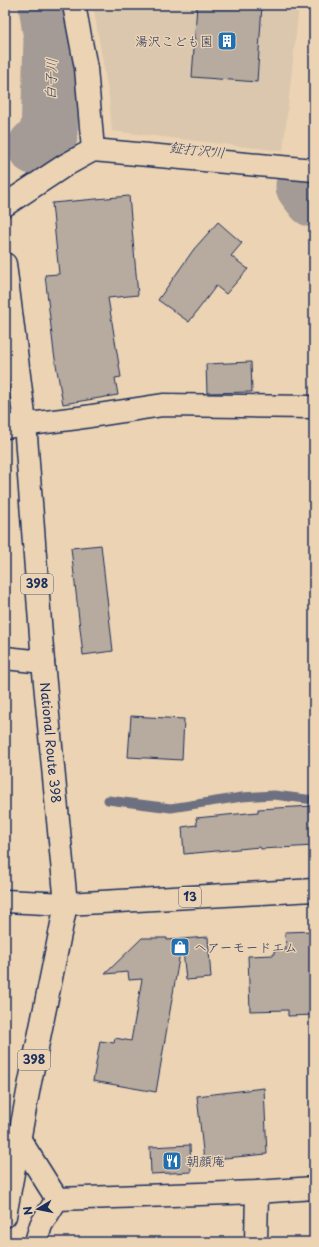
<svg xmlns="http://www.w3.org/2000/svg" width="319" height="1247" font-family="'Playpen Sans','Klee One',sans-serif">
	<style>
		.built { fill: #dbc7ad }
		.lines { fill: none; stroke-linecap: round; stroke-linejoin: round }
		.stream { stroke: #6d7080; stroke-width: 9 }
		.river { stroke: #a49b96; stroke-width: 57 }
		.building { fill: #b7aa9e; stroke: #1b2f5e }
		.minor-casing { stroke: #1b2f5e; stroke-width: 25 }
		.highway-casing { stroke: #1b2f5e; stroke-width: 25 }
		.minor { stroke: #ebd3b3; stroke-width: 22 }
		.highway { stroke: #ebd3b3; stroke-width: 22 }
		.labels { text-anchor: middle; stroke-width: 3; stroke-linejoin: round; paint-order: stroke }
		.shield { fill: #ebd3b3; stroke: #596078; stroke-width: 1 }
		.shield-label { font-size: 12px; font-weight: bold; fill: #1b2f5e }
		.poi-label { font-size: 13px; fill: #1b2f5e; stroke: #ebd3b3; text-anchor: start }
		.street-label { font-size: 13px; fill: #1b2f5e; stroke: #ebd3b3 }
		.water-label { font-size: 14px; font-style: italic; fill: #364569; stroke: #ebd3b3 }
	</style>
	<rect width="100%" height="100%" fill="#ebd3b3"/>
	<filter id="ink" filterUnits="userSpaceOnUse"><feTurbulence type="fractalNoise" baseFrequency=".025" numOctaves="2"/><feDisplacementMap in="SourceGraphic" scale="8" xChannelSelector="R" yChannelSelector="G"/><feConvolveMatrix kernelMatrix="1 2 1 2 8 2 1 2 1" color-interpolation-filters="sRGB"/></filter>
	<g filter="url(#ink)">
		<path class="built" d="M93 5H299L283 151 112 131 109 97Z"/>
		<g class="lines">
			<path class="stream" d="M108 800 171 808 242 797 274 795 314 800"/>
			<g class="river">
				<path d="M36 147 49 136 52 39 47 5"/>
				<path d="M304 186 314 199"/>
			</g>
		</g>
		<g class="building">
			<path d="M197 5H262L257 82 192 77Z"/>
			<path d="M129 196 138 295 108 298 121 377 115 378 118 395 63 404 54 353 45 275 59 274 52 203Z"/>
			<path d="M218 222 242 243 231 256 248 269 226 294 216 286 189 322 158 300 194 249Z"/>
			<path d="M251 362 252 392 207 393 206 364Z"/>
			<path d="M101 545 113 651 83 655 71 548Z"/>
			<path d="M131 716 184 719 182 760 128 757Z"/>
			<path d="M314 806V846L261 849 260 847 184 854 182 827 197 825 196 818 258 812V809Z"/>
			<path d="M314 931V1015L288 1016V1010L250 1011 248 956 274 955V951L286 950 285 932Z"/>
			<path d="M208 937 211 978 186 980 182 941 156 1092 93 1081 100 1041 114 1043 115 1038 131 1041 142 979 129 980 128 972 105 974 142 938H167V940Z"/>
			<path d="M264 1088 267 1154 204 1160 197 1096Z"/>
			<path d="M190 1145 191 1172 151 1174 150 1147Z"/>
		</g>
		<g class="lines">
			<g class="minor-casing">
				<g id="minor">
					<path d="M74 5 86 68 93 150"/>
					<path d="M5 205 64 166 93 150 314 170"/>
					<path d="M5 427 78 418 163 405 314 407"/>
					<path d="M5 658 43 662"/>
					<path d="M5 1144 20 1140 57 1199"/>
					<path d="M57 1199 257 1192 314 1188"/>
					<path d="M36 1242 41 1225 57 1199"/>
					<path d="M256 1242 257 1192"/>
				</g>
			</g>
			<g class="highway-casing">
				<g id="highway">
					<path id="s1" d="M5 264 25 423 43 662 66 904 29 1087 5 1216"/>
					<path d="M5 901 66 904 314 890"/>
				</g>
			</g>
			<use href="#minor" class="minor"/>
			<use href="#highway" class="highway"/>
		</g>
	</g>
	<defs>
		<g id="building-square" transform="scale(1)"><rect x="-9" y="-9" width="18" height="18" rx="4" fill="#1f6fb2" stroke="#ebd3b3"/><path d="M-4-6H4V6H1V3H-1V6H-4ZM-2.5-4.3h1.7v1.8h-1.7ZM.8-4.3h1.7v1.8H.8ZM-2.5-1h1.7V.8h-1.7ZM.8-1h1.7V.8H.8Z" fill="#fff"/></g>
		<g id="shop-square" transform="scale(1)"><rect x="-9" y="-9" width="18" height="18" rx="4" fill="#1f6fb2" stroke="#ebd3b3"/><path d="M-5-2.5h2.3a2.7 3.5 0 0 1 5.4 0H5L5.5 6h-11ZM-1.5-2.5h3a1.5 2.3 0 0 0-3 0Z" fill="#fff"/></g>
		<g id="restaurant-square" transform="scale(1)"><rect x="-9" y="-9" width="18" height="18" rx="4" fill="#1f6fb2" stroke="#ebd3b3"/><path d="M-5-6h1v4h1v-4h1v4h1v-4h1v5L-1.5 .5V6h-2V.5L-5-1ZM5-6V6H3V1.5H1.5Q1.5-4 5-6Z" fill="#fff"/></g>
	</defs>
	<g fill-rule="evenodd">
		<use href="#building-square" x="227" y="41"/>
		<use href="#shop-square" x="180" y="947"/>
		<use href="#restaurant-square" x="172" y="1161"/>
	</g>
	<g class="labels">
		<g class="shield">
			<rect x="21" y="574" width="32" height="20" rx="3"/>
			<rect x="179" y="887" width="22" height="20" rx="3"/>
			<rect x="18" y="1050" width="32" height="20" rx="3"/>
		</g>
		<g class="shield-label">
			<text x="37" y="588">398</text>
			<text x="190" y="901">13</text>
			<text x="34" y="1064">398</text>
		</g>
		<g class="poi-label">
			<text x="213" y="46" text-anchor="end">湯沢こども園</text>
			<text x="194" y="952">ヘアーモードエム</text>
			<text x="186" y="1166">朝顔庵</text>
		</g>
		<g class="street-label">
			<text dy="5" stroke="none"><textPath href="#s1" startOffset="481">National Route 398</textPath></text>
		</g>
		<g class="water-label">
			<text transform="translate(51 79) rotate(-88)" y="5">白子川</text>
			<text transform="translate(197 150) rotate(6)" y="5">鉦打沢川</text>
		</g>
	</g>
	<rect width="319" height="1247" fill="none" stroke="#ebd3b3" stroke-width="20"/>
	<rect x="10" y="10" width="299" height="1227" fill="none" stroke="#1b2f5e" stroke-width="1.5" filter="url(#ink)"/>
	<g transform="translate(38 1209) rotate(260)" stroke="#ebd3b3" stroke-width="3" paint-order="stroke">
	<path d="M0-3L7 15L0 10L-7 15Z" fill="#1b2f5e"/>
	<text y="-6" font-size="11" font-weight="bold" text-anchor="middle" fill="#1b2f5e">N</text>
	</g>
</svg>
